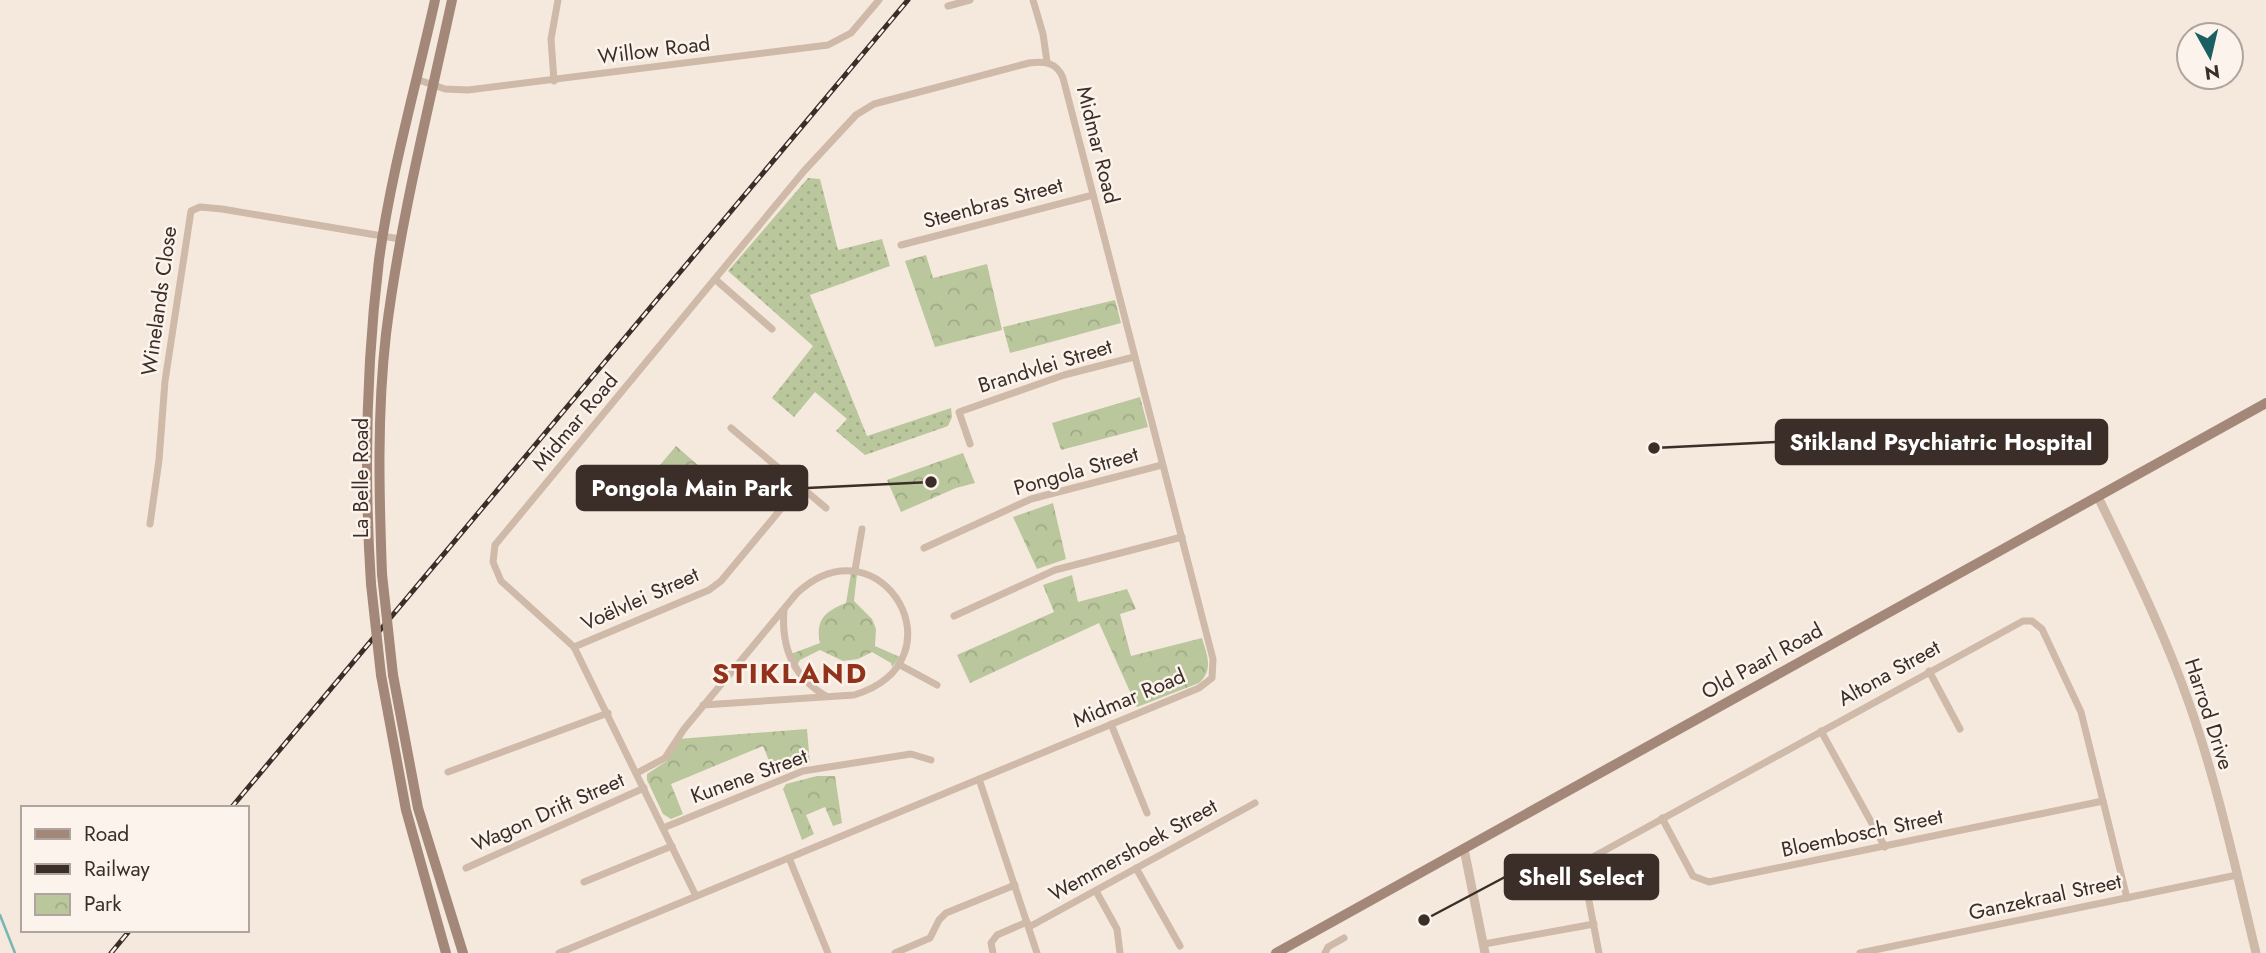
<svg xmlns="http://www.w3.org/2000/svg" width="2266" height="953" font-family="Jost,sans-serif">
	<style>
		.grass { fill: url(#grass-dots) }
		.park { fill: url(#park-crowns) }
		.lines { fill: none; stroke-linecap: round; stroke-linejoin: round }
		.stream { stroke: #7ab5b5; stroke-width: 2.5 }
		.minor { stroke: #cfb9a8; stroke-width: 7 }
		.tertiary { stroke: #cfb9a8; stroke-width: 9 }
		.secondary { stroke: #a38779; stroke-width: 10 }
		.rail-casing { stroke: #3b2e29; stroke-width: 5 }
		.rail { stroke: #fcf4ec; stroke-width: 2.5; stroke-dasharray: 8; stroke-linecap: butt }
		.secondary-bridge { stroke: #a38779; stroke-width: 10 }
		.labels { text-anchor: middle; stroke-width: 5; stroke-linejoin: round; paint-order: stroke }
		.street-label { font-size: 21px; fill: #3b2e29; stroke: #fcf4ec }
		.district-label { font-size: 28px; font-weight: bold; letter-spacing: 2px; fill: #93321a; stroke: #fcf4ec }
		.leader { fill: none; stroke: #3b2e29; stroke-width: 2.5 }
		.callout-dot { fill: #3b2e29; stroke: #fcf4ec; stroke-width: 2.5 }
		.callout { fill: #3b2e29; stroke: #3b2e29; stroke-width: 2.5 }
		.callout-label { font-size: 23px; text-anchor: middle; font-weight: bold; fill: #fff }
	</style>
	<defs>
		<pattern id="grass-dots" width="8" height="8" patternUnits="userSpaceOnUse" patternTransform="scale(1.75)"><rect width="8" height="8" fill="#bac69c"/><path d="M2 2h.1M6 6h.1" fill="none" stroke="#a1aa86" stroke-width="1.8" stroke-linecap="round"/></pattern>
		<pattern id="park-crowns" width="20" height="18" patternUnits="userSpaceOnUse" patternTransform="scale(1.75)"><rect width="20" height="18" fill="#bac69c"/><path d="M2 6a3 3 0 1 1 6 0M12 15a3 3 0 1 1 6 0" fill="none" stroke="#a1aa86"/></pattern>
	</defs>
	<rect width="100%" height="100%" fill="#f5e9de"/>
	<path class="grass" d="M808 178 820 179 838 250 882 239 890 266 810 295 867 436 951 408 952 417 948 426 865 455 836 431 847 419 815 392 794 417 772 398 813 346 728 271Z"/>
	<g class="park">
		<path d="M926 255 933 278 987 264 1002 330 935 347 905 261Z"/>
		<path d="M1115 300 1121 323 1010 353 1003 327Z"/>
		<path d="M1140 397 1148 427 1061 450 1052 423Z"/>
		<path d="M676 446 699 466 694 472 726 498 715 511 694 493 689 499 655 471Z"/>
		<path d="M963 453 975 483 956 488 901 512 887 480Z"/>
		<path d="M1053 503 1066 559 1037 569 1013 517Z"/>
		<path d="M851 573 857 574 854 601 872 619 876 629 875 646 900 657 892 667 891 663 872 652 858 659 843 661 820 650 800 660 797 665 791 654 820 643C815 619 826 611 846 603Z"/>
		<path d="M1072 575 1078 602 1127 589 1136 609 1120 614 1131 656 1202 638C1207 655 1214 670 1199 683L1137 707 1099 623 970 683 957 655 1054 612 1043 585Z"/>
		<path d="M807 729 810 764 774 773 763 746 671 784 683 814 671 819 663 814 647 780V774L667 761 678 739Z"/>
		<path d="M817 776H835L842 823 833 826 825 807 806 815 814 834 802 840 783 789 786 784Z"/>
	</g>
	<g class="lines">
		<path class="stream" d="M0 915 15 953"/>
		<g class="minor">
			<path d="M1033 0 1043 34 1047 62"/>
			<path d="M948 6 970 0"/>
			<path d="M416 79 445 89 468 90 828 45 851 33 879 0"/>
			<path d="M554 81 551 39 558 0"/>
			<path d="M901 245 1093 195"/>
			<path d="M716 280 772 329"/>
			<path d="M731 428 826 508"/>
			<path d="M970 444 959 412 1064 375 1134 357"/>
			<path d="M150 524 159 460 165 381 191 211 200 207 222 209 400 239"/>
			<path d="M924 548 1031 499 1162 465"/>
			<path d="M855 570 862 529"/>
			<path d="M784 610C781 647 793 677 826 696"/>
			<path d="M954 616 1055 570 1182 537"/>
			<path d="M574 647 709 590 721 581 800 486"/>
			<path d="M900 665 937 685"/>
			<path d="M1929 671 1960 729"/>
			<path d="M1111 724 1147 813"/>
			<path d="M1821 731 1885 847"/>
			<path d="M448 772 608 713"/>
			<path d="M637 773 665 758 684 729 797 593C881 516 966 661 854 695L703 705"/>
			<path d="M979 779 1037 953"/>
			<path d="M1662 818 1693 876 1709 882 2103 801"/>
			<path d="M663 828 803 771 911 754 931 760"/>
			<path d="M789 858 828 953"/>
			<path d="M466 868 644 788"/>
			<path d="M1136 868 1180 946"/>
			<path d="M584 882 672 846"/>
			<path d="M1096 891 1117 929 1120 953"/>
			<path d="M1029 927 1255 803"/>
			<path d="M1484 944 1594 924"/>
			<path d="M559 953 1199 688 1212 678 1213 659 1063 78C1057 62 1044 61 1029 63L874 104 856 115 804 171 495 545 493 562 501 581 574 647 696 896"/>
			<path d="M895 953 930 938 939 920 946 913 1015 885"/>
			<path d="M993 953 991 943 997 935 1027 922"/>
			<path d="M1325 953 1328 947 1344 938"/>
			<path d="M1599 953 1584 875 1591 858 2023 621H2032L2042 629 2081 712 2127 898"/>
			<path d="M1860 953 2237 875"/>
		</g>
		<g class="tertiary">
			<path d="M2098 497C2131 565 2165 634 2190 706 2218 786 2236 870 2256 953"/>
			<path d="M1464 849 1485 953"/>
		</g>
		<g class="secondary">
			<path d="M382 574C379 493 377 414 386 334 400 221 428 111 452 0"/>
			<path d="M371 584C364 476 366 367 379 260 391 172 416 86 435 0"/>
			<path d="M381 675 406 810 446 953"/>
			<path d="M393 675 418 808 463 953"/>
			<path d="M1276 953 2266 403"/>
		</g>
		<g class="rail-casing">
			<g id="rail">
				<path d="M231 808 908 0"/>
				<path d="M111 953 130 930"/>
			</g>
		</g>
		<use href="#rail" class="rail"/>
		<g class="secondary-bridge">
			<path d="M382 574 393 675"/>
			<path d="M371 584 381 675"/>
		</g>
	</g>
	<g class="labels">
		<g class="street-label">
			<text transform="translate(654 50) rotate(-7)" y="7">Willow Road</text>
			<text transform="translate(1098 145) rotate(76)" y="7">Midmar Road</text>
			<text transform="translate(993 203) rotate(-15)" y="7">Steenbras Street</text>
			<text transform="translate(159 301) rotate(-82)" y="7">Winelands Close</text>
			<text transform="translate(1045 366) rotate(-17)" y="7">Brandvlei Street</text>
			<text transform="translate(575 422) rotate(-50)" y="7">Midmar Road</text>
			<text transform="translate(1076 471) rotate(-16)" y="7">Pongola Street</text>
			<text transform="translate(361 478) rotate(-90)" y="7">La Belle Road</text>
			<text transform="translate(640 599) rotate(-24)" y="7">Voëlvlei Street</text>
			<text transform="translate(1762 661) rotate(-29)" y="7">Old Paarl Road</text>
			<text transform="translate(1889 673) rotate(-29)" y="7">Altona Street</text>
			<text transform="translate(1129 698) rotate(-23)" y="7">Midmar Road</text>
			<text transform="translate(2209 714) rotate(72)" y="7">Harrod Drive</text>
			<text transform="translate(749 776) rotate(-20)" y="7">Kunene Street</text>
			<text transform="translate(548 812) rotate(-24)" y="7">Wagon Drift Street</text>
			<text transform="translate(1862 833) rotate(-12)" y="7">Bloembosch Street</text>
			<text transform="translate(1133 850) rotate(-29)" y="7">Wemmershoek Street</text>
			<text transform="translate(2045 897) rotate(-12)" y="7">Ganzekraal Street</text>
		</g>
		<g class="district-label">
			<text x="790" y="683">STIKLAND</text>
		</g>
	</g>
	<path class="leader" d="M1654 448L1776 442M931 482L807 488M1424 920L1505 877"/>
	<g class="callout-dot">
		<circle cx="1654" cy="448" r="7"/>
		<circle cx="931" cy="482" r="7"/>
		<circle cx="1424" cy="920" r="7"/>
	</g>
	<g class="callout">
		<rect x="1776" y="420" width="331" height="44" rx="7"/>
		<rect x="577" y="466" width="230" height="44" rx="7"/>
		<rect x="1505" y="855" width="153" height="44" rx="7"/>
	</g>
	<g class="callout-label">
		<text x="1941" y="450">Stikland Psychiatric Hospital</text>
		<text x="692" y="496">Pongola Main Park</text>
		<text x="1581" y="885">Shell Select</text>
	</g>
	<rect x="21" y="806" width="228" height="126" fill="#fcf4ec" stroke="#afa59e" stroke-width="2"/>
	<rect x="35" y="829" width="35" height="10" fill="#a38779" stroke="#afa59e" stroke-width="2"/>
	<text x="84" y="841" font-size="21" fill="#3b2e29">Road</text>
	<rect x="35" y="864" width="35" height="10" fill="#3b2e29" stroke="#afa59e" stroke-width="2"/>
	<text x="84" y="876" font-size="21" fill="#3b2e29">Railway</text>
	<rect x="35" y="894" width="35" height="21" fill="url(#park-crowns)" stroke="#afa59e" stroke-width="2"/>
	<text x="84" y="911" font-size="21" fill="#3b2e29">Park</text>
	<g transform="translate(2210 56) rotate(172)"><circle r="33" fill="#fcf4ec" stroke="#afa59e" stroke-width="2"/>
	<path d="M0-5L12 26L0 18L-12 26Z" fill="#1a5f61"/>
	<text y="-10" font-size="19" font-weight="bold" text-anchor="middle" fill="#3b2e29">N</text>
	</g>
</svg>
